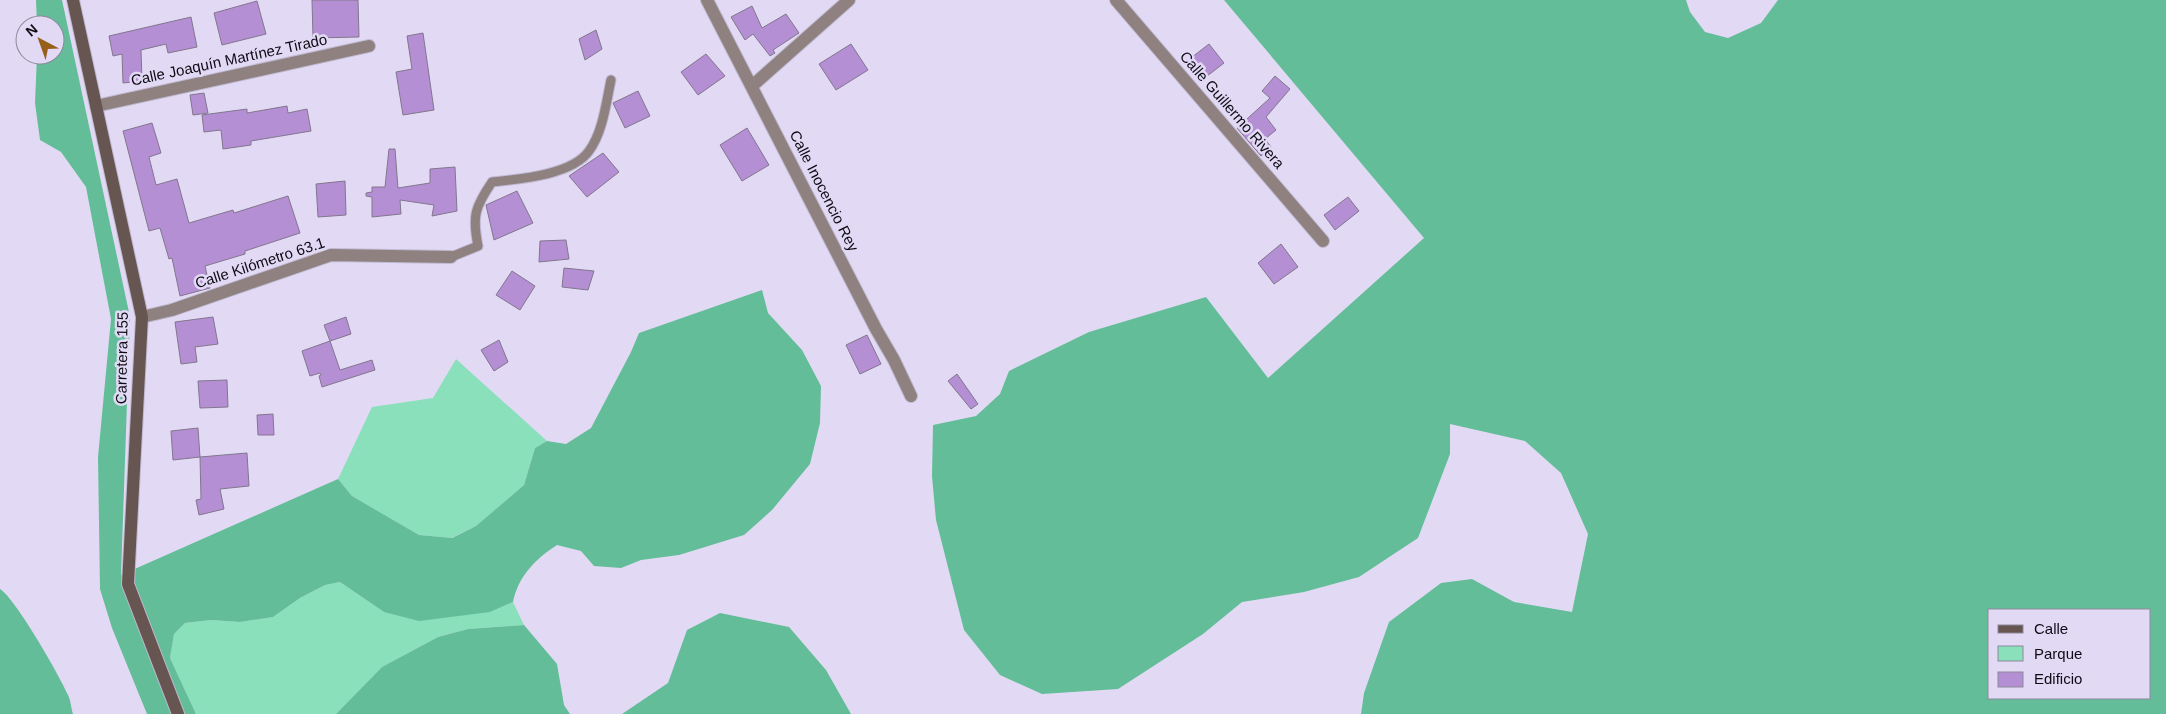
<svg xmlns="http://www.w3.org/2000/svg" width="2166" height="714" font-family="Arial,sans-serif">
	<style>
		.green { fill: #89e0ba }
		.forest { fill: #63bd98; fill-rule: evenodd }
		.building { fill: #b58fd3; stroke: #82768d }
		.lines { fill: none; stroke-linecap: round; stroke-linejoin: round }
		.lane-casing { stroke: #c0b9d1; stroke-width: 11 }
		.street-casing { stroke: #c0b9d1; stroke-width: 14 }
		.secondary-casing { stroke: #c0b9d1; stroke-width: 14 }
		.lane { stroke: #8e817f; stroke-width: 9 }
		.street { stroke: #8e817f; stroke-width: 12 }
		.secondary { stroke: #675552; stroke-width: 12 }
		.labels { text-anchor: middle; stroke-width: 5; stroke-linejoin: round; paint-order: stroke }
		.street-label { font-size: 15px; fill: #0e0b14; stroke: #e2daf5 }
	</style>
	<rect width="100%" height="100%" fill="#e2daf5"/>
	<g class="green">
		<path d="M456 359 547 441 535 448 524 485 476 526 451 538 419 535 352 496 338 479 372 407 433 398Z"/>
		<path d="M340 582 384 612H490L513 602 524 625 468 629 438 637 382 667 336 714H196L170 658 174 634 185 623 211 620 240 622 273 617 300 598 325 585Z"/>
	</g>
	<g class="forest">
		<path d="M36 0H62L130 317 121 575 338 479 352 496 419 535 452 538 476 526 524 485 535 448 547 441 566 444 591 428 631 352 639 333 762 290 768 313 802 350 821 386 820 423 810 464 772 510 744 535 679 555 641 560 621 568 594 566 581 551 557 545C535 559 518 577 513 602L490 612 419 621 384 612 340 582 325 585 300 598 273 617 240 622 211 620 185 623 174 634 170 658 196 714H147L112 628 100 589 98 457 111 319 86 187 61 152 40 140 35 103 37 55H55V25H37Z"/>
		<path d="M1224 0H1686L1690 12 1705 32 1728 38 1761 23 1778 0H2166V714H1361L1364 693 1389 622 1441 583 1472 579 1514 602 1572 612 1588 534 1561 473 1525 441 1450 424V454L1418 538 1359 577 1304 592 1242 602 1203 634 1118 689 1042 694 1000 675 964 630 936 520 932 476 933 425 976 416 1000 394 1009 371 1089 332 1206 297 1268 378 1424 238ZM1990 610H2150V698H1990Z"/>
		<path d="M0 589C15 598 60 676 68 695 71 701 71 708 73 714H0Z"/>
		<path d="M720 613 789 627 826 670 851 714H622L668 683 687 630Z"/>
		<path d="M524 625 557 664 564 705 570 714H336L382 667 438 637 468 629Z"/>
	</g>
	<g class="building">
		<path d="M312 0H358L359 37 313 38Z"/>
		<path d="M257 1 266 34 222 45 214 13Z"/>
		<path d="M752 6 762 28 786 14 799 33 773 50 775 53 770 56 753 34 745 40 731 17Z"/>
		<path d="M191 17 197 47 168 53 166 44 141 50 142 81 123 83 122 54 113 56 109 36Z"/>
		<path d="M596 30 602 49 585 60 579 39Z"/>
		<path d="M423 33 434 110 403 115 396 72 412 69 407 36Z"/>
		<path d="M851 44 868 70 836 90 819 64Z"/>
		<path d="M1209 44 1224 63 1202 80 1187 61Z"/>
		<path d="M706 54 725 76 698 95 681 72Z"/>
		<path d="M1275 76 1290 89 1266 117 1276 130 1265 139 1271 147 1261 156 1237 128 1270 98 1262 91Z"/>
		<path d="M638 91 650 116 625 128 613 103Z"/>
		<path d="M204 93 208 113 193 115 190 95Z"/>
		<path d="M287 106 288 113 307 109 311 131 251 141V145L223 149 221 130 204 132 202 115 247 109V113Z"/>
		<path d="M152 123 161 153 149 157 156 185 177 179 189 223 233 210 234 213 288 196 300 233 245 251V254L205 266 210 288 180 296 172 258 169 259 160 228 149 231 123 131Z"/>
		<path d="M747 128 769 165 742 181 720 145Z"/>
		<path d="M389 149H395L398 188 430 183V169L455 167 457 211 432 216 434 205 400 200 401 214 372 217V197L366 196V193L372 192V187H385Z"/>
		<path d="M603 153 619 172 587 197 569 176Z"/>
		<path d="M345 181 346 215 318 217 316 184Z"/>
		<path d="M517 191 533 223 494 240 486 205Z"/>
		<path d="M1348 197 1359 211 1335 230 1324 215Z"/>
		<path d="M566 240 569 259 539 262 540 241Z"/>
		<path d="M1281 244 1298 267 1274 284 1258 263Z"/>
		<path d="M564 268 594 271 588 290 562 287Z"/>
		<path d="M512 271 535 286 520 310 496 295Z"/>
		<path d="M213 317 218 344 195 347 197 362 181 364 175 322Z"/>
		<path d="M346 317 351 334 330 341 324 325Z"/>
		<path d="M867 335 881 364 860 374 846 345Z"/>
		<path d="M499 340 508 362 494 371 481 350Z"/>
		<path d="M330 341 340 370 372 360 375 370 322 387 319 376 321 375 320 373 310 376 302 351Z"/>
		<path d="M957 374 978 404 971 409 948 381Z"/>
		<path d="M227 380 228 407 200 408 198 381Z"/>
		<path d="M273 414 274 435H258L257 415Z"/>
		<path d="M198 428 200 457 173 460 171 431Z"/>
		<path d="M247 453 249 486 220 489 224 509 199 515 196 500 201 499 200 457Z"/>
	</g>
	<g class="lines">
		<g class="lane-casing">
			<path id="lane" d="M451 257 478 246C472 216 475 207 492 182 520 179 572 175 589 151 603 132 606 103 611 80"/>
		</g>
		<g class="street-casing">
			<g id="street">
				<path d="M707 0 876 329 894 360 911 396"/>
				<path d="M1116 0 1323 241"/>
				<path d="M752 86 849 0"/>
				<path d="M96 106 369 46"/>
				<path d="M142 317 172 310 331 255 451 257"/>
			</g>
		</g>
		<g class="secondary-casing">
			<path id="secondary" d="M73 0 142 317 128 584 178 714"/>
		</g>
		<use href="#lane" class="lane"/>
		<use href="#street" class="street"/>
		<use href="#secondary" class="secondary"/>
	</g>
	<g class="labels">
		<g class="street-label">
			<text transform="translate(229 60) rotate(-12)" y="5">Calle Joaquín Martínez Tirado</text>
			<text transform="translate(1232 110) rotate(49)" y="5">Calle Guillermo Rivera</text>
			<text transform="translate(824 191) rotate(63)" y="5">Calle Inocencio Rey</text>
			<text transform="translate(260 263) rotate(-18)" y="5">Calle Kilómetro 63.1</text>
			<text transform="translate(122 358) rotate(-89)" y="5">Carretera 155</text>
		</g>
	</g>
	<rect x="1988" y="609" width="162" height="90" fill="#e2daf5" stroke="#8d879b"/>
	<rect x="1998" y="625" width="25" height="8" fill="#675552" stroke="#8d879b"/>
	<text x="2034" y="634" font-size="15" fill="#0e0b14">Calle</text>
	<rect x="1998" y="646" width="25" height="15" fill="#89e0ba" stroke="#8d879b"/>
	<text x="2034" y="659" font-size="15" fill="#0e0b14">Parque</text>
	<rect x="1998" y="672" width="25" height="15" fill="#b58fd3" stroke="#8d879b"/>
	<text x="2034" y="684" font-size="15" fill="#0e0b14">Edificio</text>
	<g transform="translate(40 40) rotate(319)"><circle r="24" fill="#e2daf5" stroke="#8d879b"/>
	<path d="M0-4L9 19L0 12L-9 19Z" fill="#985f1b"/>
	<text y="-8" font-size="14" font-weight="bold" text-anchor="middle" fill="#0e0b14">N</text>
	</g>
</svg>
